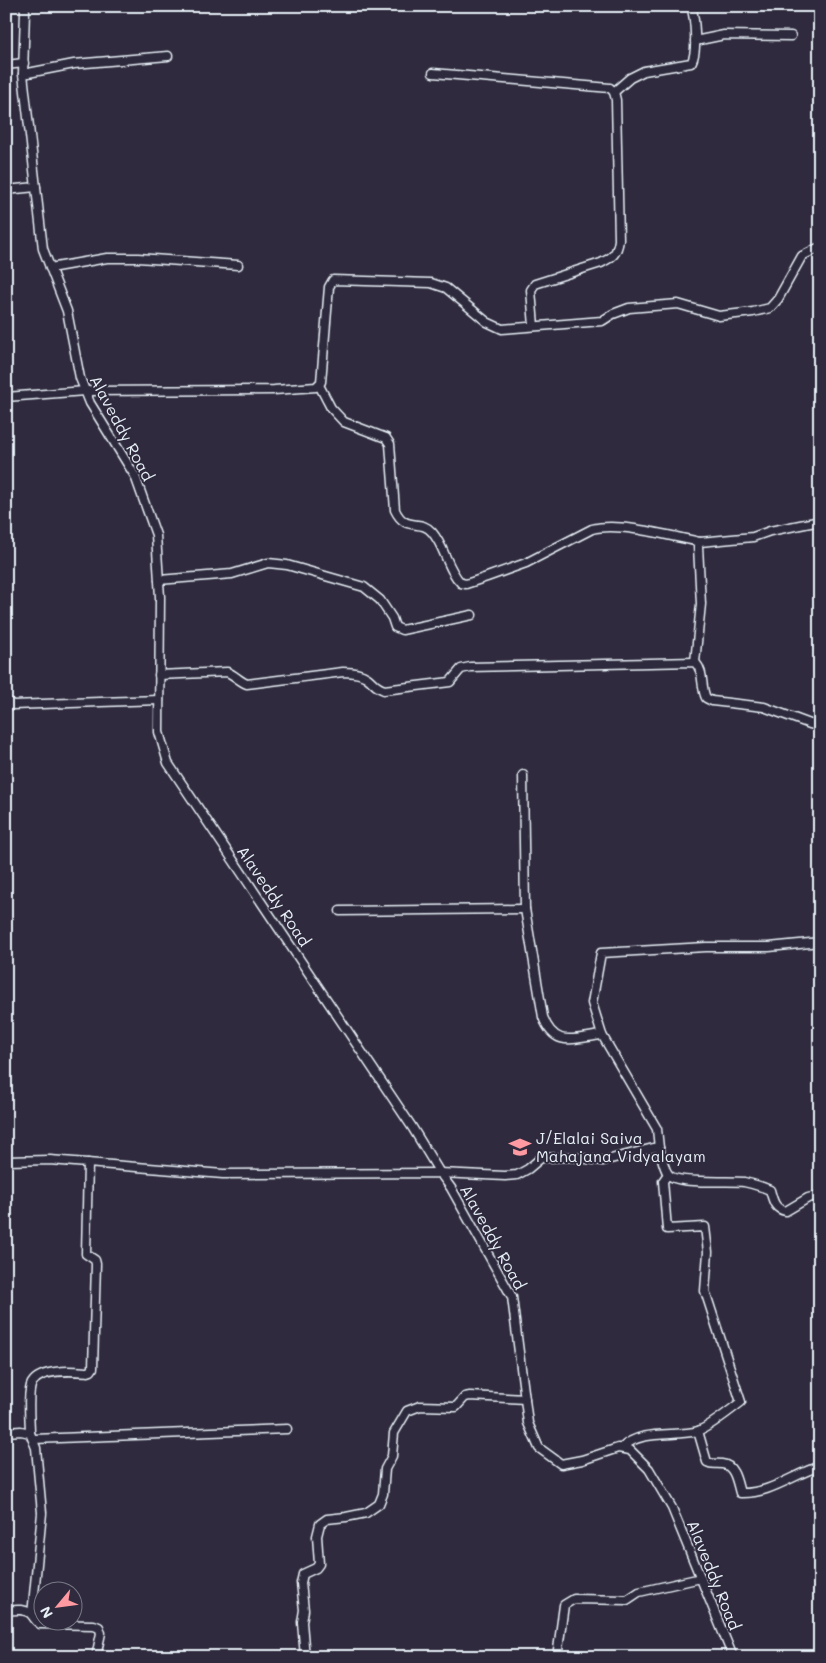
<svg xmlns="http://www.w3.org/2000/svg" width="826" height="1663" font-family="Mali,sans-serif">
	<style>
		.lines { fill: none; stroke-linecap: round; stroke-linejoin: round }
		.minor-casing { stroke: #e8f1f8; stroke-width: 11 }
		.minor { stroke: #2f2a3d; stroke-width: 8 }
		.labels { text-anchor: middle; stroke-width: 4; stroke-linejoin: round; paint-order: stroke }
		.street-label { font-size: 16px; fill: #e8f1f8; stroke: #2f2a3d }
		.poi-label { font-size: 16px; fill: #e8f1f8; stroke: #2f2a3d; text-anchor: start }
	</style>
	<rect width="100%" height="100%" fill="#2f2a3d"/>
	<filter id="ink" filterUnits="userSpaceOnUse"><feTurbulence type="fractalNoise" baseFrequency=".02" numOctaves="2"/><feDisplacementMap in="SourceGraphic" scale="10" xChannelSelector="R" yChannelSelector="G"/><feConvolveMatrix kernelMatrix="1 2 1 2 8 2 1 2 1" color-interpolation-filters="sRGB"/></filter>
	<g filter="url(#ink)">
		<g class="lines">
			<g class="minor-casing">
				<g id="minor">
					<path d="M24 6 25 11 23 74 43 249 67 311 80 378 90 403 135 476 156 535 160 597 159 732 168 763 412 1127 440 1173 451 1188 512 1297 528 1423 539 1448 561 1464 582 1460 618 1448 630 1450 649 1469 672 1508 733 1657"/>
					<path d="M695 41 724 35 791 36"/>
					<path d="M6 65 24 63"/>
					<path d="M433 73 610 88 614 92 616 100 619 240C617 254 613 257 601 263L535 284 531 290 534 326"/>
					<path d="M23 74 74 64 168 56"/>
					<path d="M614 92 630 78 644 71 691 63C698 53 695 18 691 6"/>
					<path d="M6 190 36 187"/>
					<path d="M50 268 107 258H138L238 265"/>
					<path d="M319 385 331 408 344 422 386 438 390 444 395 510C406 533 420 518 432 532 445 547 447 569 461 583L466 584 487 577 526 563 592 529C620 522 670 536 700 542"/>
					<path d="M6 397 85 391 274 390 316 387 321 382 329 287 333 280 431 283 446 288 487 322 502 329 602 321 613 314 629 308 678 304 719 316 753 312 770 308 778 299 802 256 820 247"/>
					<path d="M159 580 232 574 268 563 287 565 364 587 380 600 392 618 395 627 402 630 472 615"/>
					<path d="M695 662 701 604 698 546 700 542 753 537 770 531 820 521"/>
					<path d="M159 675 227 672C235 675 239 681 247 684L343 672C353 672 363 673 370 680 375 685 377 687 384 690L450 682 461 669 470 667 695 662C705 673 700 685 706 698L712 701 764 707 810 724 820 726"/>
					<path d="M6 700 12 705 159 700"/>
					<path d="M523 775 525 909 543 1017C555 1049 574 1038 602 1035"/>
					<path d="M340 911 525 909"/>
					<path d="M659 1148 657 1129 602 1035 592 1003 601 953 706 947H769L820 942"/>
					<path d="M6 1161 50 1160 223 1174 440 1173 505 1176 517 1175 528 1169 541 1158 572 1157 603 1161 657 1147 659 1148C662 1156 663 1167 668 1174 675 1185 730 1180 744 1182 753 1184 761 1186 770 1190 773 1200 774 1209 786 1211L808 1198 820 1195"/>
					<path d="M698 1431 707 1462C712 1465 716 1463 722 1464 735 1465 737 1483 740 1493 770 1494 792 1475 820 1466"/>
					<path d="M6 1432 21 1431 30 1433 36 1448 42 1513 32 1615"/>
					<path d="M30 1433C30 1421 27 1392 32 1383 41 1368 74 1371 88 1372L91 1371 93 1368 96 1264 95 1260 86 1254 88 1163"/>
					<path d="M34 1439 287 1429"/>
					<path d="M622 1448C639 1429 675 1437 698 1431 707 1428 732 1409 741 1402L705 1291 708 1252 705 1227 667 1229 663 1181 668 1174"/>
					<path d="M6 1611C14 1610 26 1608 32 1615 35 1619 35 1621 40 1624L94 1625 99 1627 101 1633 96 1657"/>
					<path d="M305 1657 302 1622 304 1610 301 1583 303 1574 316 1568 319 1564 317 1536 320 1524 327 1519 346 1517 366 1513 379 1504 383 1494 385 1469 392 1456 394 1433 407 1411 420 1406 456 1407 465 1397 470 1396 525 1399"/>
					<path d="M557 1657 564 1605 574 1599 627 1600 639 1592 701 1578"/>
				</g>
			</g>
			<use href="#minor" class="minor"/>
		</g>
	</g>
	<defs>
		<g id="school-bare" transform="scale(1.725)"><path d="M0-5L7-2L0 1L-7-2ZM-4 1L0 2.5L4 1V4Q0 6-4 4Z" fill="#ff9aa2" stroke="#2f2a3d" stroke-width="2.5" paint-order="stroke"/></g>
	</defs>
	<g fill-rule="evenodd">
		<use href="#school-bare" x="520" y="1147"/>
	</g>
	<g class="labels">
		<g class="street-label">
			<text transform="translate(122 428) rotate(62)" y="6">Alaveddy Road</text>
			<text transform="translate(274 896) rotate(56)" y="6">Alaveddy Road</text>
			<text transform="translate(493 1237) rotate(61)" y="6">Alaveddy Road</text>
			<text transform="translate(714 1575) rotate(68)" y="6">Alaveddy Road</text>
		</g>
		<g class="poi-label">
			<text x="536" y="1144">J/Elalai Saiva<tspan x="536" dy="18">Mahajana Vidyalayam</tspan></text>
		</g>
	</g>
	<rect width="826" height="1663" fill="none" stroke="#2f2a3d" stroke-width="25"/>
	<rect x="12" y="12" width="801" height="1638" fill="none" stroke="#e8f1f8" stroke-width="2" filter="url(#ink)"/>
	<g transform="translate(58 1606) rotate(241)"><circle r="24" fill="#2f2a3d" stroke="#797a88"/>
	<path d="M0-4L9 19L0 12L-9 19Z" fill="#ff9aa2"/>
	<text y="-8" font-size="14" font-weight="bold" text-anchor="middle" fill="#e8f1f8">N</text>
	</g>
</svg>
